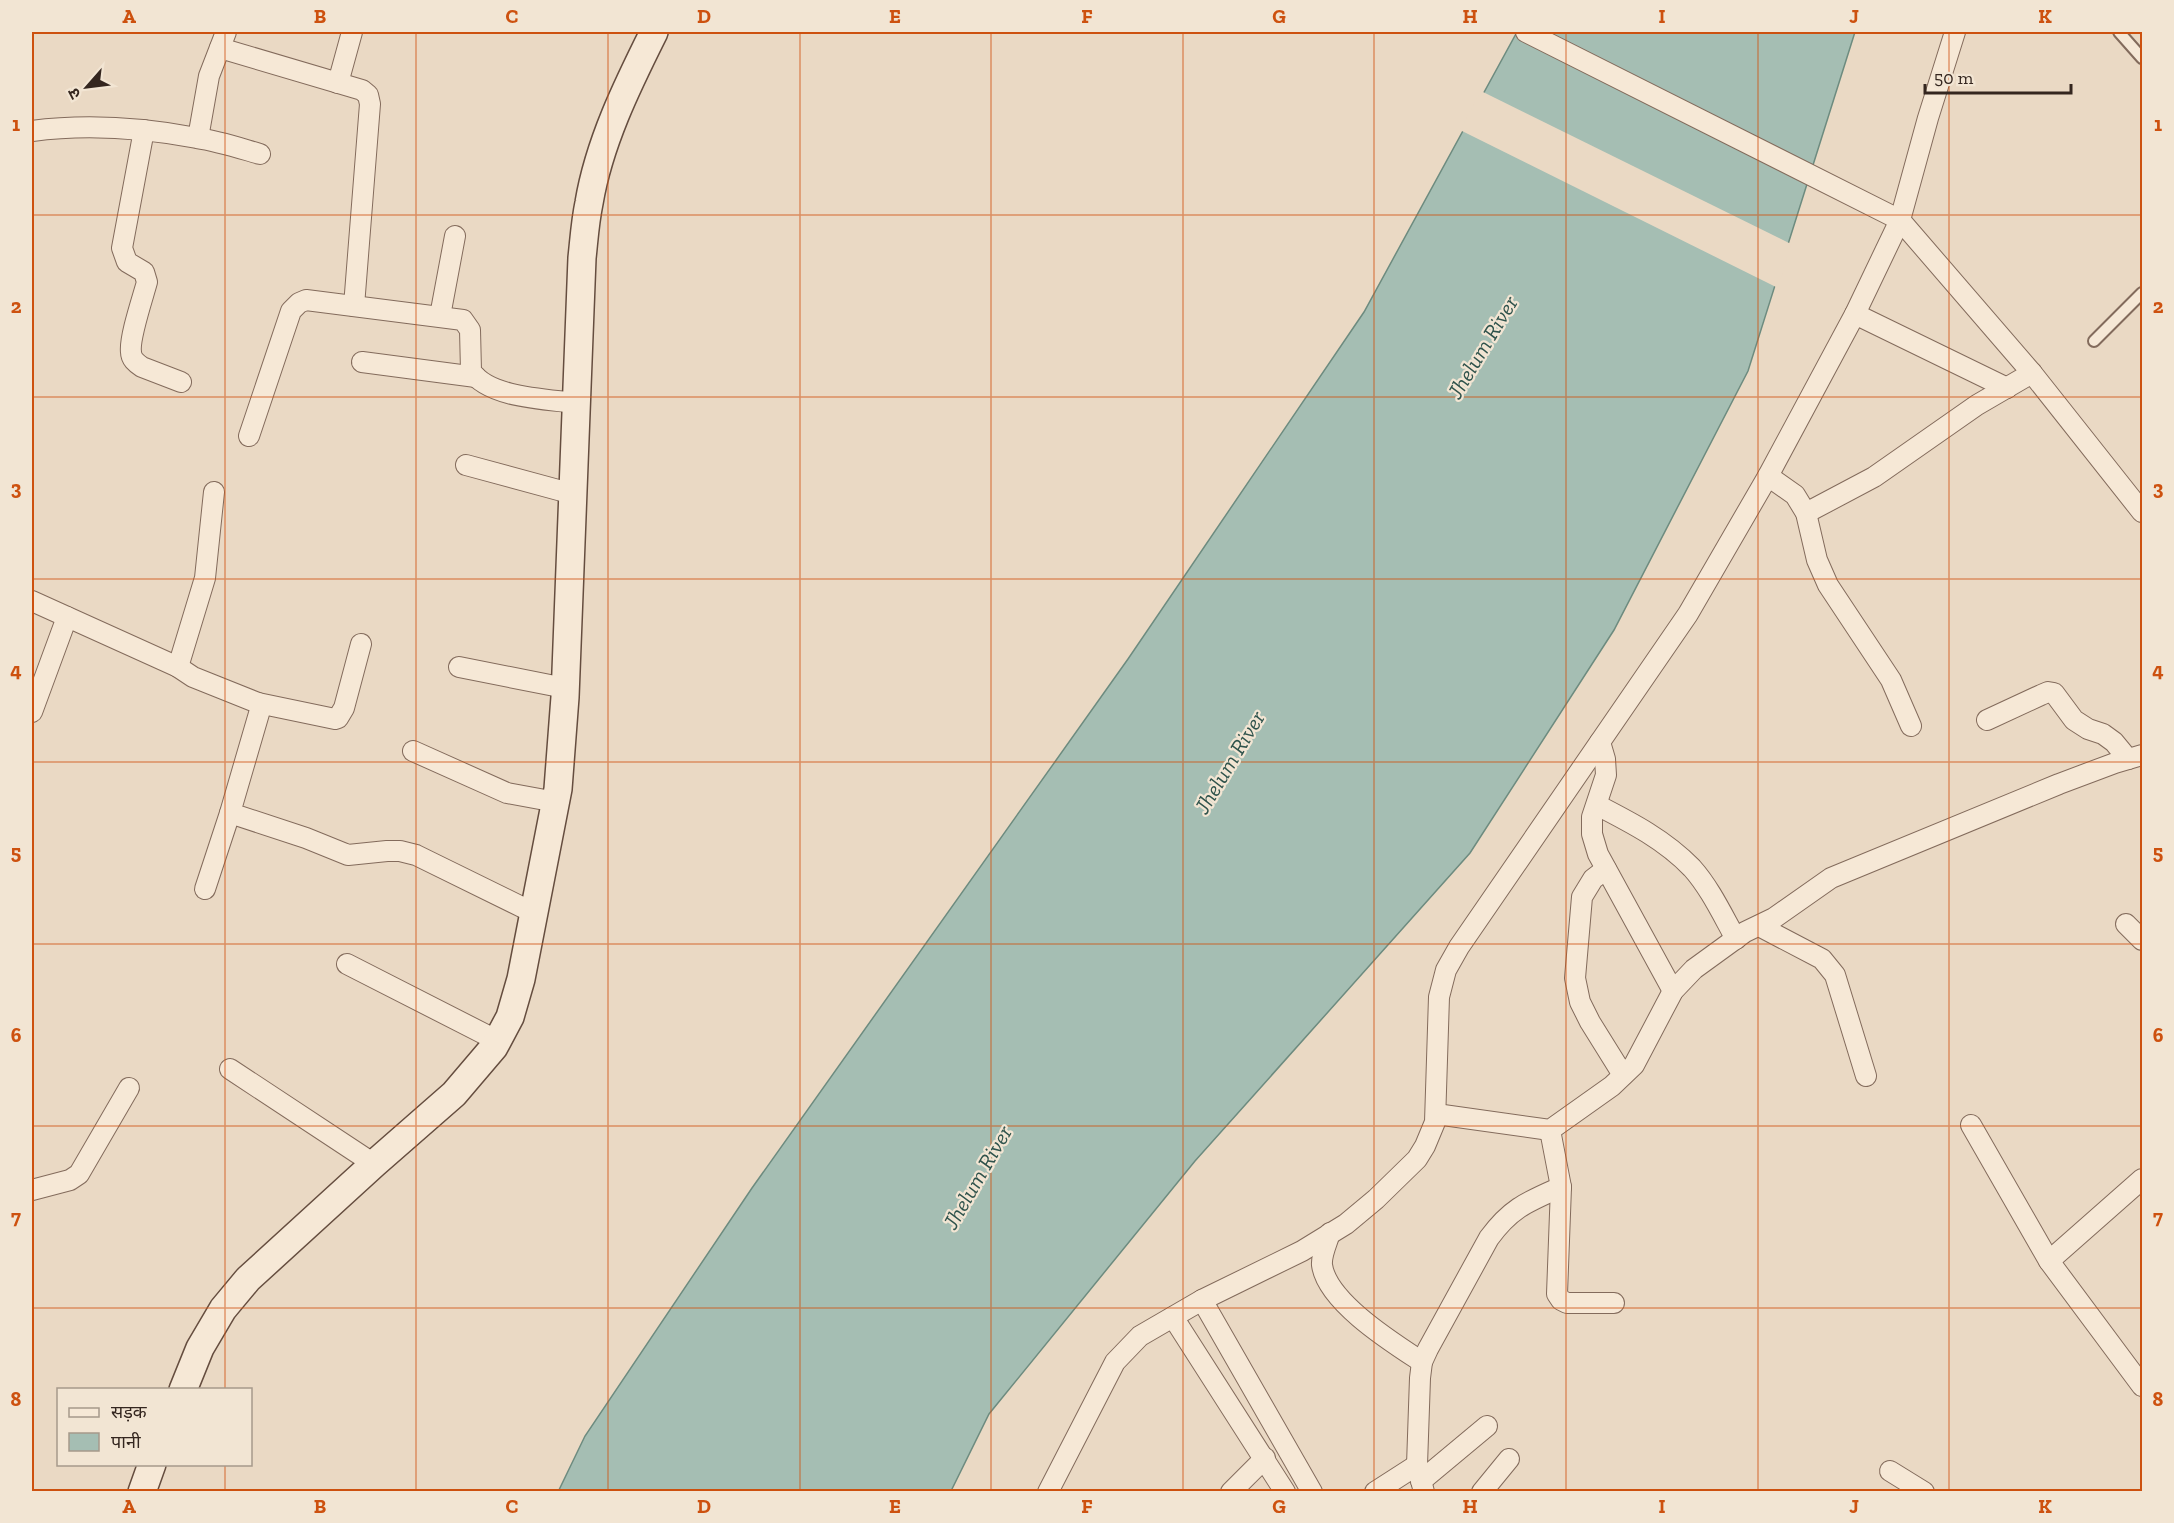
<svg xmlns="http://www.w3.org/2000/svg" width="2174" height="1523" font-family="'Zilla Slab','Noto Sans Devanagari',serif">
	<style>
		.water { fill: #a5beb3; stroke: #6d8b7f; stroke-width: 1.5 }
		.pier { fill: #ead9c4 }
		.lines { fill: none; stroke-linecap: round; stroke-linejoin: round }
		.lane-casing { stroke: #836b5c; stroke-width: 14 }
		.street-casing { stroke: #836b5c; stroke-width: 22 }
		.secondary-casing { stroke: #654d3f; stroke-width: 30 }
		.lane { stroke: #f6e8d6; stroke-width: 10 }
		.street { stroke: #f6e8d6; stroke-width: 20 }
		.secondary { stroke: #f6e8d6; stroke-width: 27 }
		.grid { fill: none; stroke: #cd510f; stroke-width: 1.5; stroke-opacity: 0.55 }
		.labels { text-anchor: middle; stroke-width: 4.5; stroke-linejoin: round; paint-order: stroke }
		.water-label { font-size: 22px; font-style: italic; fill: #2f534c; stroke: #f2e5d3 }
		.neatline { fill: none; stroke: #cd510f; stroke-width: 2 }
		.grid-label { font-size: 20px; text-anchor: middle; font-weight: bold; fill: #cd510f }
	</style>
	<rect width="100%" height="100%" fill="#ead9c4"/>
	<path class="water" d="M1517 32H1855L1748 371 1614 630 1470 853 1195 1161 989 1414 951 1491 558 1492 585 1436 752 1188 1128 659 1364 312Z"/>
	<path class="pier" d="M1481 91 1791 244 1778 288 1460 130Z"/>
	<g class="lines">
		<g class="lane-casing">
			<g id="lane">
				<path d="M2119 32 2142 58"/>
				<path d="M2094 341 2142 293"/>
			</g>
		</g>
		<g class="street-casing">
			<g id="street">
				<path d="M1526 32 1900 220 2032 373 2142 512"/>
				<path d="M220 48 362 90 368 95 370 104 354 306"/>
				<path d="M338 83 352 32"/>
				<path d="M144 130 122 248 127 262 144 272 147 282C143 297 129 338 131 352 131 359 136 363 142 367L181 382"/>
				<path d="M32 131C85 124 144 128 197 138 218 141 239 148 260 154"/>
				<path d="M198 138 209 76 226 32"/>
				<path d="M1855 314 2007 388"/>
				<path d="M440 316 455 236"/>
				<path d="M362 362 476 377"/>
				<path d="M249 436 291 311 299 303 306 300 463 320 470 330 471 371C489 398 546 399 576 403"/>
				<path d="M466 465 573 494"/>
				<path d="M1768 476 1795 495 1806 513 1817 560 1828 585 1891 680 1911 726"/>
				<path d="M1806 513 1874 477 1977 405 2032 373"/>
				<path d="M32 601 178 667 193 677 258 703 260 710 230 813 306 838 348 855 387 851H400L416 855 534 913"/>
				<path d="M178 667 205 578 214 492"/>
				<path d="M459 667 565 688"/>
				<path d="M258 703 335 719 338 718 344 708 361 644"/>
				<path d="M32 712 67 617"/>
				<path d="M1987 720 2041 695 2048 692 2054 693 2074 720 2088 729 2103 734 2114 742 2128 759"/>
				<path d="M1600 742 1605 759 1606 775 1592 817V834L1598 854 1673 991"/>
				<path d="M413 751 507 793 556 802"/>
				<path d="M1597 805C1632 823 1665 840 1692 868 1710 888 1723 916 1736 939"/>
				<path d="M1606 869 1593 879 1582 897 1575 978 1580 1002 1590 1022 1623 1075"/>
				<path d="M205 889 230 813"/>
				<path d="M2126 924 2142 940"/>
				<path d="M1759 926 1822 959 1835 975 1866 1076"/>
				<path d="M347 964 498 1041"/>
				<path d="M230 1069 374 1164"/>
				<path d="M1436 1114 1550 1130 1612 1086 1634 1065 1673 991 1694 969 1745 932 1774 918 1831 878 2059 784 2115 763 2142 755"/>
				<path d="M1971 1125 2049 1261 2142 1386"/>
				<path d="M1550 1130 1561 1187 1557 1294 1561 1300 1567 1303H1614"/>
				<path d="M32 1190 70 1180 79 1174 129 1088"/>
				<path d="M1330 1233C1327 1243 1321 1255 1322 1265 1327 1302 1393 1343 1422 1362"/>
				<path d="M2049 1261 2142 1179"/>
				<path d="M1202 1300 1312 1492"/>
				<path d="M1173 1317 1285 1492"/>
				<path d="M1890 1471 1924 1492"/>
				<path d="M1421 1481 1487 1426"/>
				<path d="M1048 1492 1115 1362 1140 1336 1202 1300 1302 1251 1346 1224 1376 1199 1417 1159 1425 1146 1435 1122 1439 997 1446 970 1459 947 1688 614 1768 476 1855 314 1900 220 1928 118 1955 32"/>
				<path d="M1231 1492 1265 1458"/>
				<path d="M1375 1492 1417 1465"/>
				<path d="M1424 1492 1417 1465 1420 1378 1422 1362 1428 1349 1489 1238C1511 1208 1527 1202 1561 1187"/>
				<path d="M1482 1492 1509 1459"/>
			</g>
		</g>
		<g class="secondary-casing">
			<g id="secondary">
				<path d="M183 1390 200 1348 223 1309 248 1279 374 1164 454 1094 494 1047 510 1017 521 979 558 789 565 697 582 258C584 240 585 222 589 203 599 143 627 86 654 32"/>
				<path d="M142 1492 152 1464"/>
			</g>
		</g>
		<use href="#lane" class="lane"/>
		<use href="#street" class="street"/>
		<use href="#secondary" class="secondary"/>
	</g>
	<path class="grid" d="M225 32V1390M416 32V1492M608 32V1492M800 32V1492M991 32V1492M1183 32V1492M1374 32V1492M1566 32V1492M1758 32V1492M1949 32V1492M32 215H2142M32 397H2142M32 579H2142M32 762H2142M32 944H2142M32 1126H2142M32 1308H2142M225 1464V1492"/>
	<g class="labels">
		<g class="water-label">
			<text transform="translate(1482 347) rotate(-59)" y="8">Jhelum River</text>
			<text transform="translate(1229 762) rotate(-59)" y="8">Jhelum River</text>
			<text transform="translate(977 1177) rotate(-60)" y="8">Jhelum River</text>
		</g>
	</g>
	<rect width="2174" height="1523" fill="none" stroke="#f2e5d3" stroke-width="66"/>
	<rect x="57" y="1388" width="195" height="78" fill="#f2e5d3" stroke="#a6998b" stroke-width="1.5"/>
	<rect x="69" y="1408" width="30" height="9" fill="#f6e8d6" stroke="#a6998b" stroke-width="1.5"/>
	<text x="111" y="1418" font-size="18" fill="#34261f">सड़क</text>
	<rect x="69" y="1433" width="30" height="18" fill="#a5beb3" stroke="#a6998b" stroke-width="1.5"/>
	<text x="111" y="1448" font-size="18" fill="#34261f">पानी</text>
	<g transform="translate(87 87) rotate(242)" stroke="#f2e5d3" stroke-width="4.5" paint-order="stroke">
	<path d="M0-4.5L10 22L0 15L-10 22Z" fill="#34261f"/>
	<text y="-9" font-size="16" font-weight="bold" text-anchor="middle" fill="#34261f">उ</text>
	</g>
	<path d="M1925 84v9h146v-9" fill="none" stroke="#34261f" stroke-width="3"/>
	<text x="1934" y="84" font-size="18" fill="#34261f" stroke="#f2e5d3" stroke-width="4.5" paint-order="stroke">50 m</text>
	<rect x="33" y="33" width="2108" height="1457" class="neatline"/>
	<g class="grid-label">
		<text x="129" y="23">A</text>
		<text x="320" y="23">B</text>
		<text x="512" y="23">C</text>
		<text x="704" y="23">D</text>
		<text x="895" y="23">E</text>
		<text x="1087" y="23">F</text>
		<text x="1279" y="23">G</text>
		<text x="1470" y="23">H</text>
		<text x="1662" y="23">I</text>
		<text x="1854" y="23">J</text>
		<text x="2045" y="23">K</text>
		<text x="16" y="131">1</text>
		<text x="2158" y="131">1</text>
		<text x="16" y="313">2</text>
		<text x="2158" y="313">2</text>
		<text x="16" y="495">3</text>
		<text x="2158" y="495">3</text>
		<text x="16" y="677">4</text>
		<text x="2158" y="677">4</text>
		<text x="16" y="859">5</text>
		<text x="2158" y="859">5</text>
		<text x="16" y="1042">6</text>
		<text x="2158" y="1042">6</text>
		<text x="16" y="1224">7</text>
		<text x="2158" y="1224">7</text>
		<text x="16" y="1406">8</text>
		<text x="2158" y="1406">8</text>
		<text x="129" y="1513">A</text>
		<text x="320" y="1513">B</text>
		<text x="512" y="1513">C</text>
		<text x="704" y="1513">D</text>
		<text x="895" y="1513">E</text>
		<text x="1087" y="1513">F</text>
		<text x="1279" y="1513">G</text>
		<text x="1470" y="1513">H</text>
		<text x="1662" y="1513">I</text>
		<text x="1854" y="1513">J</text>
		<text x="2045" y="1513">K</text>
	</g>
</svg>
